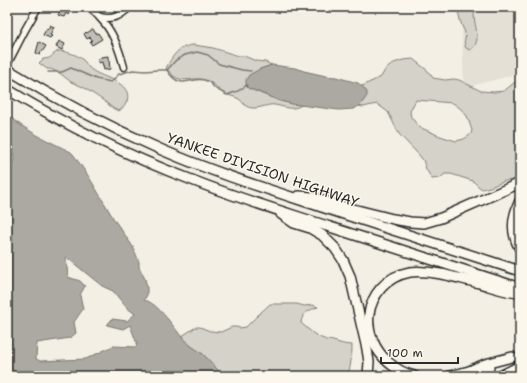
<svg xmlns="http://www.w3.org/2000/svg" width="527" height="383" font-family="'Shantell Sans',sans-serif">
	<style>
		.built { fill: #e4e0d6 }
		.green { fill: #d5d2c9; stroke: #807e7a; fill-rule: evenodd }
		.water { fill: #aca9a2; stroke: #787772; fill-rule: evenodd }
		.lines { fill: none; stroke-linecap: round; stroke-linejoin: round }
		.stream { stroke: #787772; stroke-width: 1.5 }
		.building { fill: #c0beb6; stroke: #2b2b2b }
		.minor-casing { stroke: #2b2b2b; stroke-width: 9 }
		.highway-casing { stroke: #2b2b2b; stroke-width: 12 }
		.minor { stroke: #fbf7ec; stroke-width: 6 }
		.highway { stroke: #fbf7ec; stroke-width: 9 }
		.labels { text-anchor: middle; stroke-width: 3; stroke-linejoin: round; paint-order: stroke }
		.street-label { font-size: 14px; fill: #2b2b2b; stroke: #fbf7ec }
	</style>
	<rect width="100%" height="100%" fill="#f3efe4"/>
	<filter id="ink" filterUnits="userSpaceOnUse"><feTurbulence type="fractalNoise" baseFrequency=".025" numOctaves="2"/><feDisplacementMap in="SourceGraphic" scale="8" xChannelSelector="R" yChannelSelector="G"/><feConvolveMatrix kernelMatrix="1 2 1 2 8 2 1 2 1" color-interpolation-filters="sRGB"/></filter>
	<g filter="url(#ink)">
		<path class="built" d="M461 7H520V73L464 88Z"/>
		<g class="green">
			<path d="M457 7H475C475 10 474 13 474 17 475 27 482 43 470 50L466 48C462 41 467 39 465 33 465 30 463 29 462 26 460 21 458 13 457 7Z"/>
			<path d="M194 45 213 48 239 56H244L256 61 265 62 272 65 260 69 248 88C267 96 281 103 302 105 291 111 286 107 275 105 268 103 255 112 246 106 243 104 242 101 239 99 234 96 228 96 222 92 217 88 213 82 205 80 193 76 186 84 173 76L172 74 166 69C168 63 174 54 179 50 183 47 189 45 194 45Z"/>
			<path d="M58 51C66 51 79 55 84 61 87 64 88 68 92 70 102 78 133 82 127 101 125 106 123 108 119 111L114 109 104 101 83 87 71 82 61 74 51 69H47L39 63 43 59C52 59 51 55 58 51Z"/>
			<path d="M413 59 428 71 433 78 445 80 454 79 459 80 481 91 494 92 504 91 520 78V175L512 180 505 181 490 187 482 189 478 186 473 181 451 174H445L440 178 432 179 426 169 423 160 419 155 399 134 388 112 377 104 363 107 359 106 364 100 363 87 362 86 381 77 385 70 394 63 403 60ZM416 100 453 103 461 109 467 116 472 130 471 134 467 137 464 139 456 141 440 136 419 127 411 117 410 112 411 109Z"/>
			<path d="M270 304H297L304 306 313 305 318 307C309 310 302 313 301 323 308 329 315 336 324 339 327 341 330 340 333 341 340 343 345 345 352 345 352 353 351 369 347 376H306C299 371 292 373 285 376H223L203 354 192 347 182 336 196 327H200L210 331 221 332 232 327H237L239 328 246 327 257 316Z"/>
		</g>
		<g class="water">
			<path d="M272 65 295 68 304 71 326 76 336 77 358 83 363 87 367 92V96L364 100 359 106 353 109 339 110 292 104 280 101 261 93 248 88 246 86V80L249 75 260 69Z"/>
			<path d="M7 114C25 131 49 141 71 152L73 154 89 177 115 221 125 235 133 247 139 262V267L145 279 147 288V295L144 300C158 302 176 331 186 342 192 347 198 350 204 355 211 362 217 369 223 376H7V172L11 167 14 159 10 133 7 120ZM66 257 102 286 113 291 126 307 135 314 127 321 112 319 107 325 123 329 130 325 137 344 136 347 113 346 86 359 40 361 36 359 37 343 70 338 76 333 74 322 83 309 80 295 85 286 80 281 68 277Z"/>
		</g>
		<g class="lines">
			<g class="stream">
				<path d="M167 70 176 60 185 55 197 52 208 55 219 64 242 70 251 71"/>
				<path d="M48 72H62L71 68 96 79 111 82 119 74 133 70 145 71 157 70H167C182 94 193 73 209 82 211 84 214 87 216 89 219 91 223 93 227 95L238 91 247 85"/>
			</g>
		</g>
		<g class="building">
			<path d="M59 7H72L69 15 66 13 64 17 58 15 60 11 58 10Z"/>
			<path d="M50 25 54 27 50 35 52 36 50 38 43 35 47 28 48 29Z"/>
			<path d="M93 29 96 34 98 33 102 39 92 45 90 42 92 40 90 37 87 39 84 34 86 32 87 33Z"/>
			<path d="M59 41 65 44 62 50 56 47Z"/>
			<path d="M39 42 46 46 42 52 41 51 40 55 36 53 37 49Z"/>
			<path d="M108 56V60H109L110 69 104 70 102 62 99 63 98 59 101 58V57Z"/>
		</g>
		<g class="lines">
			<g class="minor-casing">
				<g id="minor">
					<path d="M88 7C92 10 97 14 100 18 113 31 119 49 124 67"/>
					<path d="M100 17C114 20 120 16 130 7"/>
					<path d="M7 65 25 30 38 7"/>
				</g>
			</g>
			<g class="highway-casing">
				<g id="highway">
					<path d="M7 69C57 100 109 127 162 150 215 173 270 190 325 208 390 229 455 250 520 271"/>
					<path d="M7 89C65 125 128 156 192 180 237 198 284 212 330 227 393 247 457 268 520 288"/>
					<path d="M299 196 312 197 345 207 393 219 410 222 424 223 441 218 520 183"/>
					<path d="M520 201C512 217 511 234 520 249"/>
					<path d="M281 214 294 223 310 228 322 235 335 248 343 260 350 276 367 349 369 362 368 376"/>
					<path d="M414 376C376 366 353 321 381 288 389 279 399 274 410 272 422 270 434 273 446 275 457 278 468 280 479 283 493 287 505 292 520 293"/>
					<path d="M450 376 469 371 485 364 512 357"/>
					<path d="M474 376 489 368"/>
					<path d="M500 376 520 366"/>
				</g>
			</g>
			<use href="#minor" class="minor"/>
			<use href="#highway" class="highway"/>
		</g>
	</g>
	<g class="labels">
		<g class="street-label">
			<text transform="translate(263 170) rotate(19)" y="5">YANKEE DIVISION HIGHWAY</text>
		</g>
	</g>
	<rect width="527" height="383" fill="none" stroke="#fbf7ec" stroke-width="24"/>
	<rect x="12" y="12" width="503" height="359" fill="none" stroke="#2b2b2b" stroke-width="1.5" filter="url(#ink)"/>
	<path d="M381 357v6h77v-6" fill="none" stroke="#2b2b2b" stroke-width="2"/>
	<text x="387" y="357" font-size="12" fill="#2b2b2b" stroke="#fbf7ec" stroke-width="3" paint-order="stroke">100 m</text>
</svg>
